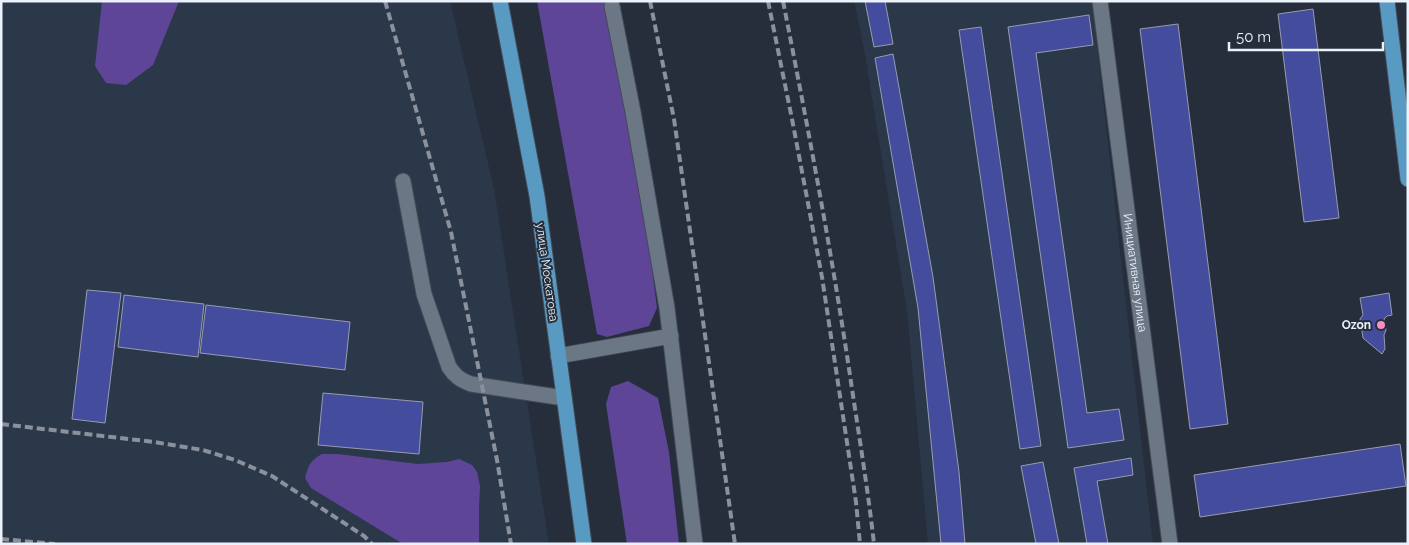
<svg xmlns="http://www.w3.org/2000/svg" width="1409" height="545" font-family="Raleway,sans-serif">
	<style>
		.built { fill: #2b384a }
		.forest { fill: #5e4597 }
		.building { fill: #444c9d; stroke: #989cad }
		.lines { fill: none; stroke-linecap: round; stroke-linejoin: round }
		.minor-casing { stroke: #434b55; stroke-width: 17 }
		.major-casing { stroke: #434b55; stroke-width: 17 }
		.minor { stroke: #6c7786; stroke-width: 15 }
		.major { stroke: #599ac3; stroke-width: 15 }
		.rail { stroke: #8a919c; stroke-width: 4; stroke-dasharray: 8 4; stroke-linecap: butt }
		.poi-dot { fill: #fd8ec0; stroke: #252e3a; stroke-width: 2 }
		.labels { text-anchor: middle; stroke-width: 4; stroke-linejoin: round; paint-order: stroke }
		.street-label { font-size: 12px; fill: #ecf2fb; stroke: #252e3a }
		.poi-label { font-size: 12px; font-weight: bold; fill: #ecf2fb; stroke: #252e3a; text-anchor: end }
	</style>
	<rect width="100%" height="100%" fill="#252e3a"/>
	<g class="built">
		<path d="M1 1H450L494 189 549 544H1Z"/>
		<path d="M854 1H1092L1153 544H928L907 311 864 49Z"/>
	</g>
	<g class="forest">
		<path d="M102 1H179L153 65 126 85 106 83 95 66Z"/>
		<path d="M537 1H618L657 308 649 326 607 337 597 334Z"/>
		<path d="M628 381 658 398 669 452 679 544H627L606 404 611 387Z"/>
		<path d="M322 454H338L418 464 447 462 459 459 472 465 477 472 480 486 479 509V544H403L311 488 305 478C309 464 310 461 322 454Z"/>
	</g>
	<g class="building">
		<path d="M865 1H885L893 44 874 47Z"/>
		<path d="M1313 9 1339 218 1304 222 1278 14Z"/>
		<path d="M1089 15 1093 45 1036 53 1087 413 1119 409 1124 440 1068 448 1008 27Z"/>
		<path d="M1178 24 1228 424 1190 429 1140 29Z"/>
		<path d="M981 27 1041 446 1020 449 959 30Z"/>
		<path d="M893 54 933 277 959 472 965 544H941L918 308 875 58Z"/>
		<path d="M87 290 121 293 105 423 72 419Z"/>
		<path d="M1389 293 1392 315 1387 316 1384 319 1386 330 1384 335 1385 349 1382 354 1363 338 1360 319 1363 315 1360 298Z"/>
		<path d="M124 295 204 304 198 357 118 347Z"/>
		<path d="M206 305 350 322 345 370 200 353Z"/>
		<path d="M323 393 423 402 419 454 318 445Z"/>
		<path d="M1400 444 1406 486 1200 517 1194 475Z"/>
		<path d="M1131 458 1133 475 1097 481 1108 544H1087L1074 468Z"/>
		<path d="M1043 462 1059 544H1036L1021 466Z"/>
	</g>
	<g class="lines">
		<g class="minor-casing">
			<g id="minor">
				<path id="s1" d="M1100 1 1170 544"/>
				<path d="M612 6 633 112 667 308 695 544"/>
				<path d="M403 181 424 294 449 367C455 376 460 380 471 384L564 398"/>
				<path d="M558 356 671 336"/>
			</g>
		</g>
		<g class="major-casing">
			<g id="major">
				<path d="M500 1 537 196 584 544"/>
				<path d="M1387 1 1408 179"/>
			</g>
		</g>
		<use href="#minor" class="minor"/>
		<use href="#major" class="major"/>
		<g class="rail">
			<path d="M385 1 451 232 497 460 511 544"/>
			<path d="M650 1 674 119 735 544"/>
			<path d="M768 1 792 119 822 277 856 502 860 544"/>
			<path d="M783 1C808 128 832 254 851 382 859 436 868 490 874 544"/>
			<path d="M1 424 154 442 203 450 235 460 272 476 364 536 372 544"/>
			<path d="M1 539 55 544"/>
		</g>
	</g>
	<circle class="poi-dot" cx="1381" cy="325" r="5"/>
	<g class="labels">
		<g class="street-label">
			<text transform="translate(547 272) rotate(82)" y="4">улица Москатова</text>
			<text dy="4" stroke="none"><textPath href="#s1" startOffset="274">Инициативная улица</textPath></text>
		</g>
		<g class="poi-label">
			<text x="1371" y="329">Ozon</text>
		</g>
	</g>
	<rect width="1409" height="545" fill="none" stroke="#ecf2fb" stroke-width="5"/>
	<path d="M1229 42v8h154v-8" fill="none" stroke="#ecf2fb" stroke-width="2.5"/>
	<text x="1236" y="42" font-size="15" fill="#ecf2fb" stroke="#252e3a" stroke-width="4" paint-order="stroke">50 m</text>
</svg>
